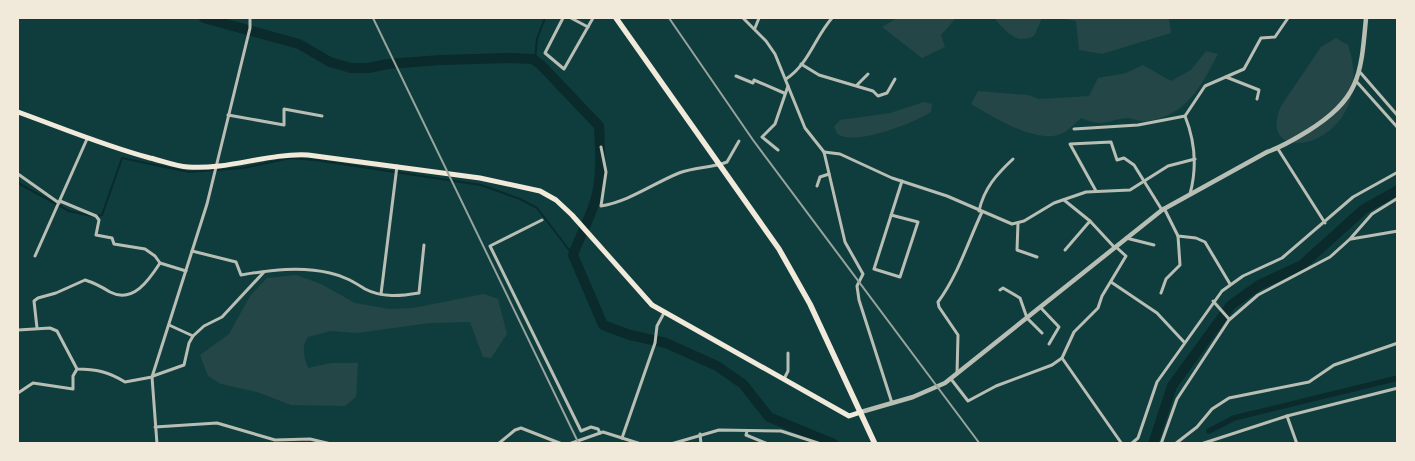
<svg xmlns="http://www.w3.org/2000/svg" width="1415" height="461" font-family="Spectral,serif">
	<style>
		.green { fill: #244646 }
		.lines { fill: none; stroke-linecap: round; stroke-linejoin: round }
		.stream { stroke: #0a2a2b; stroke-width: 2 }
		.canal { stroke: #0a2a2b; stroke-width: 5.5 }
		.river { stroke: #0a2a2b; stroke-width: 10 }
		.minor { stroke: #b8beb3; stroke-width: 3 }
		.tertiary { stroke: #b8beb3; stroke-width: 4.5 }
		.secondary { stroke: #f1e9da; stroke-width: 5 }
		.trunk { stroke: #f1e9da; stroke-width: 5.5 }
		.rail { stroke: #97a49c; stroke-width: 2 }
	</style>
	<rect width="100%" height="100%" fill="#0f3d3e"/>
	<g class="green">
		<path d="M897 18H967H956L941 35 945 47 922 58 882 27Z"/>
		<path d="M994 18H1042L1034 36C1015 45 1006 31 994 18Z"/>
		<path d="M1061 18H1169L1171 33 1102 54 1079 50 1076 21Z"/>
		<path d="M1336 38 1348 45C1382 147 1251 173 1281 106L1321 47Z"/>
		<path d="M1206 51 1218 54C1201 86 1186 117 1146 121 1139 122 1133 118 1127 118 1118 118 1109 123 1100 123 1094 123 1087 120 1081 118 1075 123 1069 130 1063 133 1038 146 992 116 971 104L978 91 1028 95 1039 99 1089 96 1098 78 1126 73 1143 65 1171 81 1191 70Z"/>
		<path d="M924 102 932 104 931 112C916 122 854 147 838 134 836 132 835 129 834 127L840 120 890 113Z"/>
		<path d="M296 275 321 284 355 303 389 309 413 308 484 294 498 299 507 334 491 358 483 357 470 322 430 323 357 333 331 331 308 337C301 346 304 358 308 368L331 363H358L356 397 345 406 291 405 257 392 221 384 208 376 200 355 229 334 250 296 267 278Z"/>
	</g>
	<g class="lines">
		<g class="stream">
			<path d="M535 60 537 39 545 18"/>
			<path d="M18 183 69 211 92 216"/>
			<path d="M97 216 102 215 122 158 189 172 243 168 290 158 315 160 481 185 520 199 537 208 573 255"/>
		</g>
		<path class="canal" d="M1209 431 1234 418 1398 378"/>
		<g class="river">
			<path d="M204 18 299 44 330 62 351 68H368L388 64 441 60 509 58 533 59 541 65 599 126C600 148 602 171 597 193 593 214 580 235 573 255L603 325 630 335 666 343 717 366 743 384 769 417 834 444"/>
			<path d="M1153 444 1172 386 1231 305 1259 285 1302 265 1364 209 1398 190"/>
		</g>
		<g class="minor">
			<path d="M563 18 545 53 564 69 593 18"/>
			<path d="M571 18 588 27"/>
			<path d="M743 18 766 41 775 54 805 128 824 152 845 242 863 274 857 286 859 300 892 403"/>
			<path d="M755 28 759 18"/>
			<path d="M801 64 819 75 873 91 878 96 887 93 895 79"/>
			<path d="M1359 71 1398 116"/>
			<path d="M736 76 753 83 754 80 784 93"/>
			<path d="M1226 77 1259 90 1257 99"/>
			<path d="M786 79C809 64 815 37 832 18"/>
			<path d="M1356 81 1398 128"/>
			<path d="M857 85 868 74"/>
			<path d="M228 115 284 125V109L322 116"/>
			<path d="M1074 129 1138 125 1185 116"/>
			<path d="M601 147 606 172 601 206C630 201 652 184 679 173 695 167 712 168 727 162L739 141"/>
			<path d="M1278 149 1325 223"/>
			<path d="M778 150 762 137 775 124 788 86"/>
			<path d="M824 152 840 154 892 178 947 196 1012 224 1024 221 1054 203 1086 192 1130 190 1168 166 1195 159"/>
			<path d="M18 174 59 203"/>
			<path d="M817 186 820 177 829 174"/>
			<path d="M1096 191 1070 144 1111 142 1117 160 1124 158 1134 165 1162 210"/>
			<path d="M1190 194C1197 168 1195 141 1185 116L1205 86 1244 69 1261 38 1275 37 1288 18"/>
			<path d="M1064 200 1090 221 1115 248"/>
			<path d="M60 201 96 216 99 220 96 235 112 238 114 244 145 249 155 256 160 263 186 271"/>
			<path d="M1164 208 1178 236 1196 238 1205 242 1230 284"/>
			<path d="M979 211C984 188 997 174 1013 159"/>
			<path d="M891 215 918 222 900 277 874 269 902 181"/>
			<path d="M542 220 490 246 581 431 591 427 598 429 600 433"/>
			<path d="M1018 223 1017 250 1037 257"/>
			<path d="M1126 238 1154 245"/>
			<path d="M1351 239 1398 231"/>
			<path d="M1065 250 1090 221"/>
			<path d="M192 251 236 262 241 275C270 270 301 266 330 273 344 276 354 282 365 289 382 298 401 296 419 293L424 245"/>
			<path d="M35 256 87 139"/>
			<path d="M1111 282 1157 313 1184 342"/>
			<path d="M1000 290 1003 288 1020 298 1027 318 1042 333"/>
			<path d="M1161 293 1166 279 1180 265 1178 236"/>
			<path d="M381 294 397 166"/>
			<path d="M1213 301 1229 319"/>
			<path d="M1041 308 1059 327 1049 344"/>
			<path d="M169 325 193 336"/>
			<path d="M37 328 34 301 38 298 56 293 85 280C95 283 102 287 110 292 133 304 149 280 160 263"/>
			<path d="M18 330 50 328 57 331 77 369C96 369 109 372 125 382L152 377"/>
			<path d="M1062 358 1122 444"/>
			<path d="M957 374 958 335 939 307 938 302C958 275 968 242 982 212"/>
			<path d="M153 376 184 365 189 343 193 336 204 326 222 317 264 272"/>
			<path d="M784 379 788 371V353"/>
			<path d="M951 379 968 401 996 386 1052 365 1062 358 1074 332 1098 308 1102 296 1126 256 1116 247"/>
			<path d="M18 393 33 383 73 389V376L77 369"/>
			<path d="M1287 416 1297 444"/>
			<path d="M155 427 217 423 275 440 310 439 331 444"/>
			<path d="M747 431 746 435 768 444"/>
			<path d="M700 434 701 444"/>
			<path d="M622 438 655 343 657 326 664 313"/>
			<path d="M157 444 152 377 207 204 250 28V18"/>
			<path d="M498 444 515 430 521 428 562 444"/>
			<path d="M569 444 603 432 641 444"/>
			<path d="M671 444 719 430 781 431 821 444"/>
			<path d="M1131 444 1138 438 1157 382 1222 291 1243 276 1282 258 1353 197 1398 172"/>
			<path d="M1161 444 1177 399 1229 320 1258 295 1330 257 1350 239 1372 214 1398 198"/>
			<path d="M1175 444 1197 427 1212 409 1229 398 1309 382 1334 365 1398 343"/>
			<path d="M1201 444 1287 416 1398 388"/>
		</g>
		<path class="tertiary" d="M861 412 913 397 945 383 1162 210 1267 152C1282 147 1295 139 1308 131 1360 99 1361 74 1366 18"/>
		<path class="secondary" d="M18 112C62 128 105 146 150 158 163 161 175 166 188 167 229 170 267 153 308 155L480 178 540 191 556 200 572 215 652 305 849 416 861 412"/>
		<path class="trunk" d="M616 18 779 249 810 304 875 444"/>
		<g class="rail">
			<path d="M373 18 579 444"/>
			<path d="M669 18 753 140 980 444"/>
		</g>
	</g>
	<rect width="1415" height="461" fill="none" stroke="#f1e9da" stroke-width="38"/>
</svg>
